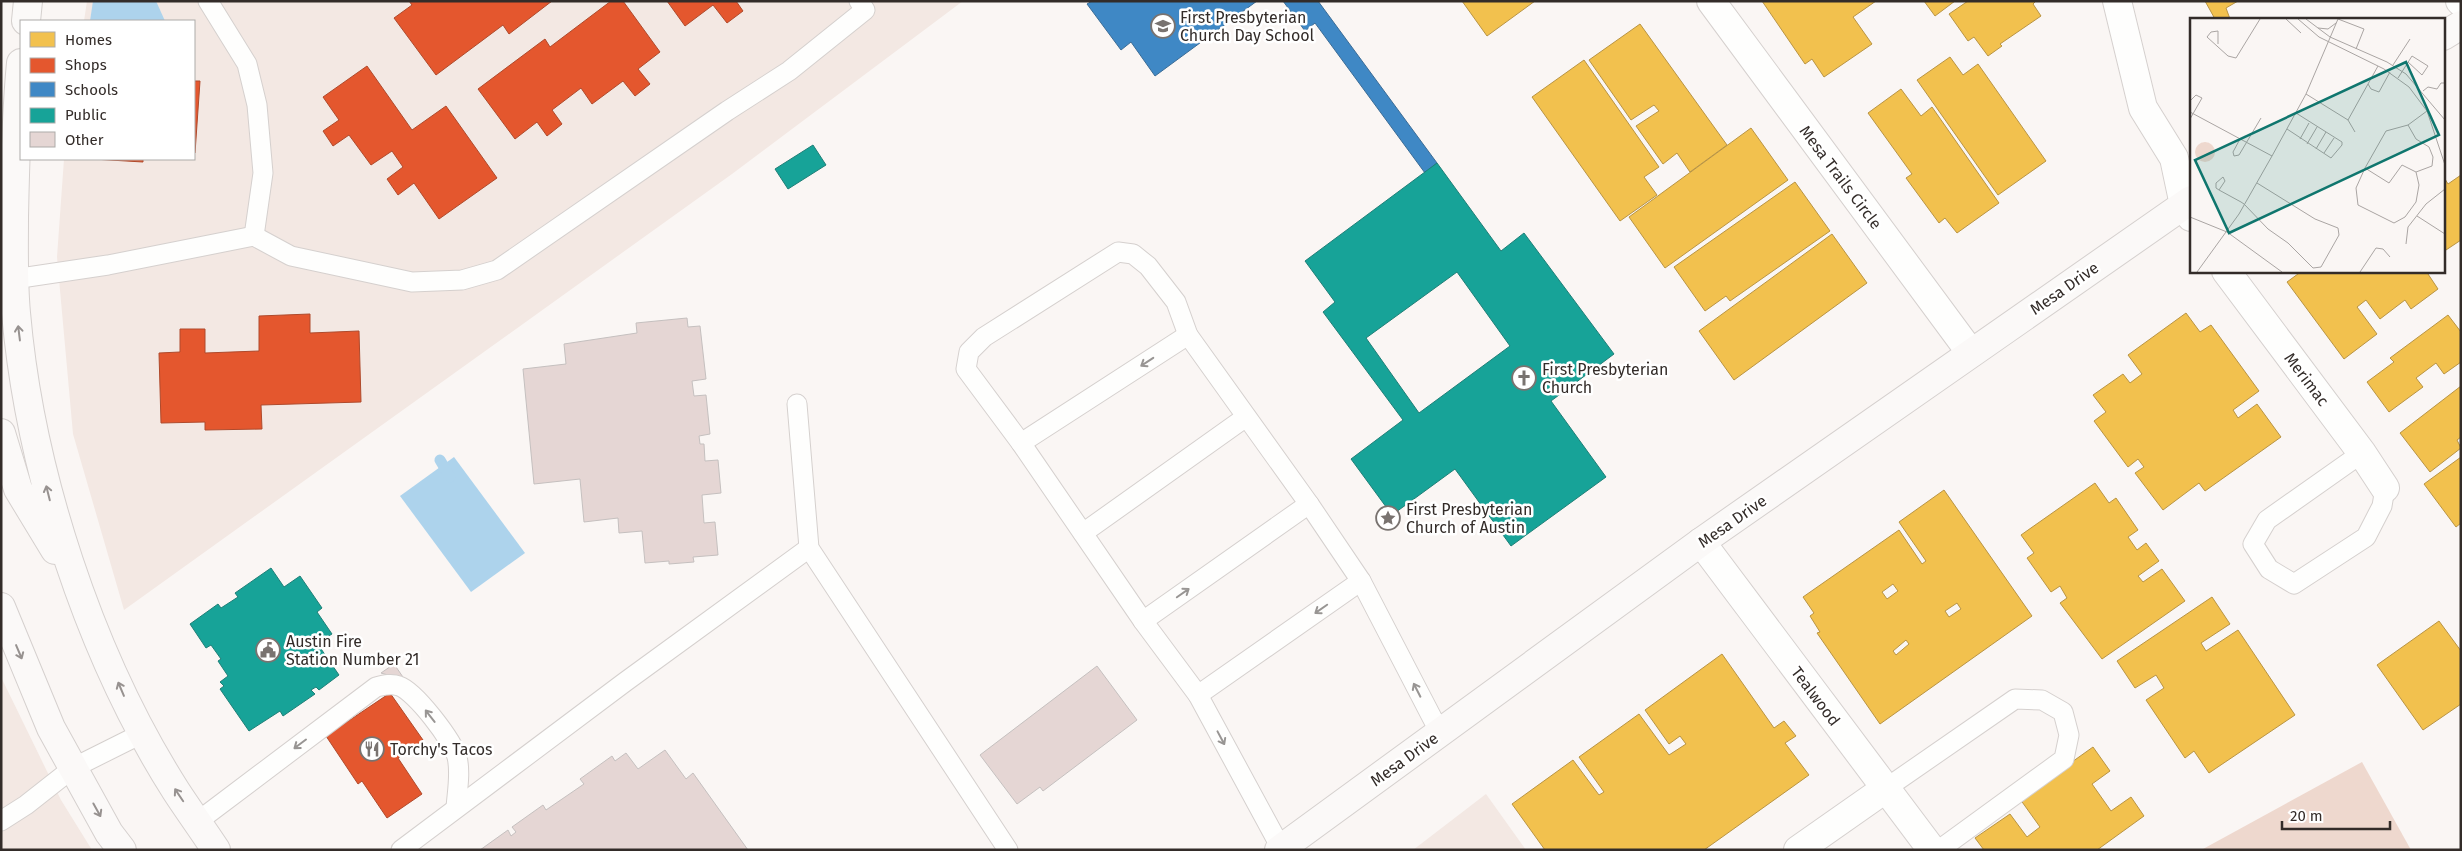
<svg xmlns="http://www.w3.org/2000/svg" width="2462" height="851" font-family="'Fira Sans',sans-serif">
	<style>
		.built { fill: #f3e8e3 }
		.green { fill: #eed8ce }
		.water { fill: #add3ec }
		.homes { fill: #f2c14e; stroke: #b99443; fill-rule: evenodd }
		.shops { fill: #e4572e; stroke: #af4a2c }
		.schools { fill: #3f88c5; stroke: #3b6c96 }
		.public { fill: #17a398; stroke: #1f7f77; fill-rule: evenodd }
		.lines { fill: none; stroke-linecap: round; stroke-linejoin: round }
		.stream { stroke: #add3ec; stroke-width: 11 }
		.building { fill: #e5d6d4; stroke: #c5c0bf }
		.lane-casing { stroke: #d5d0ce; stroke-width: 21 }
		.street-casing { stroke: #d5d0ce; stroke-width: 30 }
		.secondary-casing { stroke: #d5d0ce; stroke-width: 30 }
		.lane { stroke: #fefefd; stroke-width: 19 }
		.street { stroke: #fefefd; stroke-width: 28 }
		.secondary { stroke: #fbf9f8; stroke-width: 28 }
		.oneway { stroke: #979290 }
		.oneway2 { stroke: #989593 }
		.labels { text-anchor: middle; stroke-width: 5; stroke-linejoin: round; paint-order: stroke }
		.poi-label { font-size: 16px; fill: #332c29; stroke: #fff; text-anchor: start }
		.street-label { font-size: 16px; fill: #332c29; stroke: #fff }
		.inset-road { fill: none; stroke: #aaa5a3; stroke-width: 1 }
		.view { fill: #0f766e; fill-opacity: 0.15; stroke: #0f766e; stroke-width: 2.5 }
		.inset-edge { fill: none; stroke: #332c29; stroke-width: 2.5 }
	</style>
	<rect width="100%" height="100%" fill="#faf6f4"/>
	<g class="built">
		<path d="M87 1H963L732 174 124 610 73 434 57 257 64 159H194V21H84Z"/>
		<path d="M1 677 61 800 92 850H1Z"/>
		<path d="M1486 794 1526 850H1413Z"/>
	</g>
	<path class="green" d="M2362 762 2411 850 2203 849Z"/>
	<g class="water">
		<path d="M93 1H156L165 21H90Z"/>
		<path d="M454 457 525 553 471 592 400 496Z"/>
	</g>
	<g class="homes">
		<path d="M1462 1H1535L1487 36Z"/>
		<path d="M1762 1H1876L1853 17 1872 44 1824 77 1812 59 1805 64Z"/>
		<path d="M1924 1H1955L1935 16Z"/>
		<path d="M1968 1H2036L2033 4 2041 16 2000 44 2002 46 1988 56 1974 37 1968 41 1949 14Z"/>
		<path d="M2205 1H2238L2226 8 2230 19H2215Z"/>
		<path d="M1640 24 1727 145 1690 172 1677 153 1663 164 1636 126 1659 111 1654 105 1631 120 1589 60Z"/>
		<path d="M1950 57 1963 75 1978 64 2046 161 1998 195 1917 80Z"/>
		<path d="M1584 60 1659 167 1644 177 1657 195 1620 221 1532 97Z"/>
		<path d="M1901 89 1921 116 1932 107 1999 203 1957 233 1945 218 1939 223 1906 178 1912 174 1868 113Z"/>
		<path d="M1751 128 1788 180 1665 268 1629 217Z"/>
		<path d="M2461 175V240L2446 250 2443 246V180L2445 179 2448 184Z"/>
		<path d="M1795 182 1830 231 1730 301 1726 296 1705 311 1674 267Z"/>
		<path d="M1832 234 1867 283 1734 380 1699 331Z"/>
		<path d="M2302 271H2426L2438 289 2411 309 2405 300 2380 319 2366 300 2357 307 2377 334 2344 359 2287 282Z"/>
		<path d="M2186 313 2200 332 2211 325 2259 391 2233 410 2238 418 2257 404 2281 437 2205 491 2199 483 2163 510 2135 473 2144 467 2138 459 2128 467 2094 421 2106 412 2093 395 2123 374 2130 383 2142 374 2128 355Z"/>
		<path d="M2448 315 2461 332V362L2444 374 2436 363 2416 378 2423 387 2389 412 2367 382 2394 362 2390 358Z"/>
		<path d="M2461 386V437L2457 440 2461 448 2430 472 2400 433Z"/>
		<path d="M2461 457V523L2456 527 2424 484Z"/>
		<path d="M2095 483 2109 503 2116 498 2138 530 2128 537 2137 550 2146 543 2159 561 2138 576 2143 582 2162 569 2185 601 2102 659 2060 603 2067 598 2060 586 2051 592 2027 558 2034 553 2021 535Z"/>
		<path d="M1944 490 2032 616 1880 724 1817 633 1820 632 1810 616 1814 613 1803 597 1899 530 1922 564 1926 561 1899 522ZM1893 584 1898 591 1887 599 1882 592ZM1957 603 1961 609 1949 617 1945 611ZM1906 640 1909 644 1896 655 1893 651Z"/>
		<path d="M2212 597 2230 624 2201 643 2206 651 2238 630 2295 715 2209 773 2194 751 2185 758 2146 700 2164 688 2156 675 2135 688 2117 661Z"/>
		<path d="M2439 621 2461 651V704L2423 730 2377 665Z"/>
		<path d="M1722 654 1774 728 1784 721 1796 736 1785 743 1809 775 1704 850H1545L1512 804 1573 760 1599 795 1604 792 1579 757 1639 714 1669 755 1686 744 1680 736 1669 744 1645 710Z"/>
		<path d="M2093 747 2110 771 2092 784 2111 811 2131 797 2144 816 2097 850H1984L1975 838 2010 814 2027 837 2040 827 2020 799Z"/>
	</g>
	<g class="shops">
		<path d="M409 1H552L509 34 503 25 436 75 394 18 412 5Z"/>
		<path d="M611 1H623L660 52 638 69 650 84 635 96 623 81 592 104 581 88 552 110 562 124 547 136 537 122 515 139 478 89 545 39 550 47Z"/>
		<path d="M667 1H736L743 11 727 23 713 5 685 26Z"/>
		<path d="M367 66 412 130 446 106 497 178 439 219 414 183 398 195 387 179 403 167 392 151 371 165 349 135 333 146 323 131 339 120 323 97Z"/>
		<path d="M194 81H200L195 153H194Z"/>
		<path d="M93 159H143V162Z"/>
		<path d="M310 314V333L359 331 361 402 261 405 262 429 205 430V422L161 423 159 353 180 352V329H205V353L259 351V316Z"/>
		<path d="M390 693 423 740 398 758 422 794 387 818 362 781 358 784 326 736Z"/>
	</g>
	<g class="schools">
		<path d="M1092 1H1257L1155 76 1131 42 1121 50 1087 4Z"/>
		<path d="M1283 1H1318L1437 163 1425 173 1315 23 1305 31Z"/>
	</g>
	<g class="public">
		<path d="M813 145 826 165 788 189 775 169Z"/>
		<path d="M1437 163 1501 251 1524 233 1614 354 1551 401 1606 477 1511 546 1455 469 1392 515 1351 459 1403 420 1323 312 1335 302 1305 261ZM1457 272 1510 346 1419 413 1366 338Z"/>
		<path d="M271 568 284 587 300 576 322 608 317 612 332 634 317 643 339 675 319 690 316 687 311 690 315 694 283 716 280 711 249 731 220 689 224 686 220 682 228 676 218 661 221 659 211 645 206 648 190 624 218 604 221 608 238 597 235 593Z"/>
	</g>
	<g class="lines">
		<path class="stream" d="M440 460 450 477"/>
	</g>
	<g class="building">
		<path d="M687 318 688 327 700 326 706 379 692 381 694 396 706 395 710 434 699 436 700 444H704L705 461 718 460 721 493 702 495 704 523 715 522 718 555 693 557 694 562 669 564V561L645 563 642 531 619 533 618 518 584 522 580 479 534 484 523 369 566 364 564 344 637 333 636 323Z"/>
		<path d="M394 664 405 680 381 673Z"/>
		<path d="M1097 666 1137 720 1043 791 1040 787 1017 804 980 755Z"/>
		<path d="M665 750 686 779 693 773 748 850H480L508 830 511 836 516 832 512 827 543 805 546 810 584 784 580 779 612 756 615 761 626 753 638 769Z"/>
	</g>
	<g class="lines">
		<g class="lane-casing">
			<g id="lane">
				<path d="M208 1 247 64 257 105 263 173 254 236"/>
				<path d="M14 279 108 265 254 236 291 256 412 282 462 280 497 270 727 111 789 71 865 10 859 1"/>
				<path d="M797 404 809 548 1008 850"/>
				<path d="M1021 443 1188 335"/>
				<path d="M2362 453 2267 520 2253 544 2269 569 2294 584 2366 537 2382 506 2385 488"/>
				<path d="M1083 533 1246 417"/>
				<path d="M1143 621 1309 504"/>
				<path d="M1198 695 1361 581"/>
				<path d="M1885 789 2015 699 2042 700 2063 712 2069 735 2064 759 1939 850"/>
				<path d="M1 821 26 805 73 768 143 733"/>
				<path d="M197 822 376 687C384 685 391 683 399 686 415 691 453 741 457 757 461 773 457 792 456 808"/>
				<path d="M1281 848 1198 695 1143 621 1021 443 966 369 969 352 984 337 1118 252 1133 254 1148 266 1176 302 1188 335 1309 504 1361 581 1440 733"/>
				<path d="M401 850 625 682 809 548"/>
			</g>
		</g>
		<g class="street-casing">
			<g id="street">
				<path d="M1711 1 1971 353"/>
				<path d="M2117 1 2143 108 2174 158 2184 205 2191 217"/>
				<path d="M2460 1 2461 2"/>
				<path d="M2226 271 2362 453 2385 488"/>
				<path d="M1701 542 1932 850"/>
				<path d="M1798 850 1885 789"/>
			</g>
		</g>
		<g class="secondary-casing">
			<g id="secondary">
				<path d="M26 21 28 1"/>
				<path d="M2443 36 2461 25"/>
				<path d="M21 63C16 115 15 165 14 217 14 249 13 281 16 313 30 473 90 656 176 791 189 811 203 830 216 850"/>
				<path d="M1 433 18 489 55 550"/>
				<path d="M1 607 51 728 109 833 122 850"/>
				<path d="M1279 850 1701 542 2191 200"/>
			</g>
		</g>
		<use href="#lane" class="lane"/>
		<use href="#street" class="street"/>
		<use href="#secondary" class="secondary"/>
	</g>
	<defs><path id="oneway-shaft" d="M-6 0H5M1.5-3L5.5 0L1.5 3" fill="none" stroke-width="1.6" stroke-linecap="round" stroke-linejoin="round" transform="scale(1.25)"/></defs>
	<g class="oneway">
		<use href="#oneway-shaft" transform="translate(19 333) rotate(-97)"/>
		<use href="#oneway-shaft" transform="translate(48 493) rotate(-104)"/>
		<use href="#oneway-shaft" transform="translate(19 652) rotate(67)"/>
		<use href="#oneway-shaft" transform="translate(121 689) rotate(-113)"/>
		<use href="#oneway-shaft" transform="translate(179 795) rotate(-124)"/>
		<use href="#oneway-shaft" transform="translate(97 810) rotate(61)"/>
	</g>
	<g class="oneway2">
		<use href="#oneway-shaft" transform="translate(1147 362) rotate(147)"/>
		<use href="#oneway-shaft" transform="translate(1183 593) rotate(-35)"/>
		<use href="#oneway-shaft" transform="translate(1321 609) rotate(145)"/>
		<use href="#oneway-shaft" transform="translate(1417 690) rotate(-117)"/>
		<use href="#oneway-shaft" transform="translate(430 716) rotate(-128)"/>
		<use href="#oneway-shaft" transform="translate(1221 738) rotate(62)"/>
		<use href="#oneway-shaft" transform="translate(300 744) rotate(143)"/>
	</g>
	<defs>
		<g id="school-ring" transform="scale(1.25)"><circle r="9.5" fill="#fff" stroke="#797370" stroke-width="1.5"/><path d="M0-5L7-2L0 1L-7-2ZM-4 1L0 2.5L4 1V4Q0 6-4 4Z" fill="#797370"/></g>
		<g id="church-ring" transform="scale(1.25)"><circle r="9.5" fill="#fff" stroke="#797370" stroke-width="1.5"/><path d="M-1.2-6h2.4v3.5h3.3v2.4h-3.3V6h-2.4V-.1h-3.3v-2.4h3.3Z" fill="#797370"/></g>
		<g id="sight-ring" transform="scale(1.25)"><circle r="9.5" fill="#fff" stroke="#797370" stroke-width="1.5"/><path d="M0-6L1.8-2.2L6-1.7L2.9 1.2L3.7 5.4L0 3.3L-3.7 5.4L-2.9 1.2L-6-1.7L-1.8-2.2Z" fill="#797370"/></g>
		<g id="civic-ring" transform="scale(1.25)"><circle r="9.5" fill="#fff" stroke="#797370" stroke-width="1.5"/><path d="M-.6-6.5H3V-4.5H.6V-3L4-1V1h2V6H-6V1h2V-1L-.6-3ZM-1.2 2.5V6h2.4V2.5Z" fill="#797370"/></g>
		<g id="restaurant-ring" transform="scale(1.25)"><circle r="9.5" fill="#fff" stroke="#797370" stroke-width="1.5"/><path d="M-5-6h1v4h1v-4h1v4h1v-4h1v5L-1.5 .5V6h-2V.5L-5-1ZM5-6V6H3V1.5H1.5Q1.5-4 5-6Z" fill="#797370"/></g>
	</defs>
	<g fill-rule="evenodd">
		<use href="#school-ring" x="1163" y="26"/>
		<use href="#church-ring" x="1524" y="378"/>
		<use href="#sight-ring" x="1388" y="518"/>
		<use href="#civic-ring" x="268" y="650"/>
		<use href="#restaurant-ring" x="372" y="749"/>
	</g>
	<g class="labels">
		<g class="poi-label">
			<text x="1180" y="23">First Presbyterian<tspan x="1180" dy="18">Church Day School</tspan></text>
			<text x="1542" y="375">First Presbyterian<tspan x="1542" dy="18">Church</tspan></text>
			<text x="1406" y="515">First Presbyterian<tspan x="1406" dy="18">Church of Austin</tspan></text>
			<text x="286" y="647">Austin Fire<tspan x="286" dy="18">Station Number 21</tspan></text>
			<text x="390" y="755">Torchy's Tacos</text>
		</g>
		<g class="street-label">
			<text transform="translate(1841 177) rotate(53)" y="6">Mesa Trails Circle</text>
			<text transform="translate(2064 288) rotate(-35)" y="6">Mesa Drive</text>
			<text transform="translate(2307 379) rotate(53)" y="6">Merimac</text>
			<text transform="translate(1732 521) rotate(-35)" y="6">Mesa Drive</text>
			<text transform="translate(1816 696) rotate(53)" y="6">Tealwood</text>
			<text transform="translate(1404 759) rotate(-36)" y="6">Mesa Drive</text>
		</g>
	</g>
	<g transform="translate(2190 18)">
		<rect width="255" height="255" fill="#faf6f4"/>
		<path d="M5 134a10 10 0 1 1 20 0a10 10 0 1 1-20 0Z" fill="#eed8ce"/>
		<path class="inset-road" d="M96 1 111 15M108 1 129 19 194 51 219 69 237 93 255 147M116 1 140 19 197 44 216 56 255 102M148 1 174 11 166 31M128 10 138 11 146 5M28 26V13L21 14 17 19 38 38 46 40 70 1M203 47 220 21M208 60 222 38 238 48 232 57 218 44M178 66 181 71 189 74 200 54M233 73 238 69 247 71 251 65H255M116 76 158 102 165 114M0 83 6 77 12 80 0 101M0 94 82 138M158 102 188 48M218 107 196 113 175 150 199 165 212 147 226 154 242 148 243 139 239 129 226 121 218 107 237 93M97 111 141 140 152 127V124L106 95M50 121 43 134 44 138 49 137 71 100M110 121 119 105M117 126 127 109M126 131 136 114M134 135 144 120M175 150 166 170 168 187 204 205 215 199 226 184 229 167 226 154M29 172 35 163 33 159 26 165V170L29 172 51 184 54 186 78 211 98 225 123 250 131 249 149 217 148 210 125 201 67 165M227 198 255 216M0 199 37 214 92 254M216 226 218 209 236 186 255 171M7 254 49 196 82 138 116 76 148 1M170 254 186 230 193 231 200 239"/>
		<path class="view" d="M216 44 249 117 39 215 5 142Z"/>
		<rect width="255" height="255" class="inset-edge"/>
	</g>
	<rect width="2462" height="851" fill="none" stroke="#332c29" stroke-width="5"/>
	<rect x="20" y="20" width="175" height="140" fill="#ffffff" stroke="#adaba9"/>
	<rect x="30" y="32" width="25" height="15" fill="#f2c14e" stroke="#adaba9"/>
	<text x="65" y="45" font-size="15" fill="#332c29">Homes</text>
	<rect x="30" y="58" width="25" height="15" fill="#e4572e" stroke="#adaba9"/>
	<text x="65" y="70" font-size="15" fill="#332c29">Shops</text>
	<rect x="30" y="82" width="25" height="15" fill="#3f88c5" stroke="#adaba9"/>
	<text x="65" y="95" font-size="15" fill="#332c29">Schools</text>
	<rect x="30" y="108" width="25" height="15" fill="#17a398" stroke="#adaba9"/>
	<text x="65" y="120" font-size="15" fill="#332c29">Public</text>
	<rect x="30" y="132" width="25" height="15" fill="#e5d6d4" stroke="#adaba9"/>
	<text x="65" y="145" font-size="15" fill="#332c29">Other</text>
	<path d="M2282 821v8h108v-8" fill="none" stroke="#332c29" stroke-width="2.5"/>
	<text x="2290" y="821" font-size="15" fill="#332c29" stroke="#ffffff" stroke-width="4" paint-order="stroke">20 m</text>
</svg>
